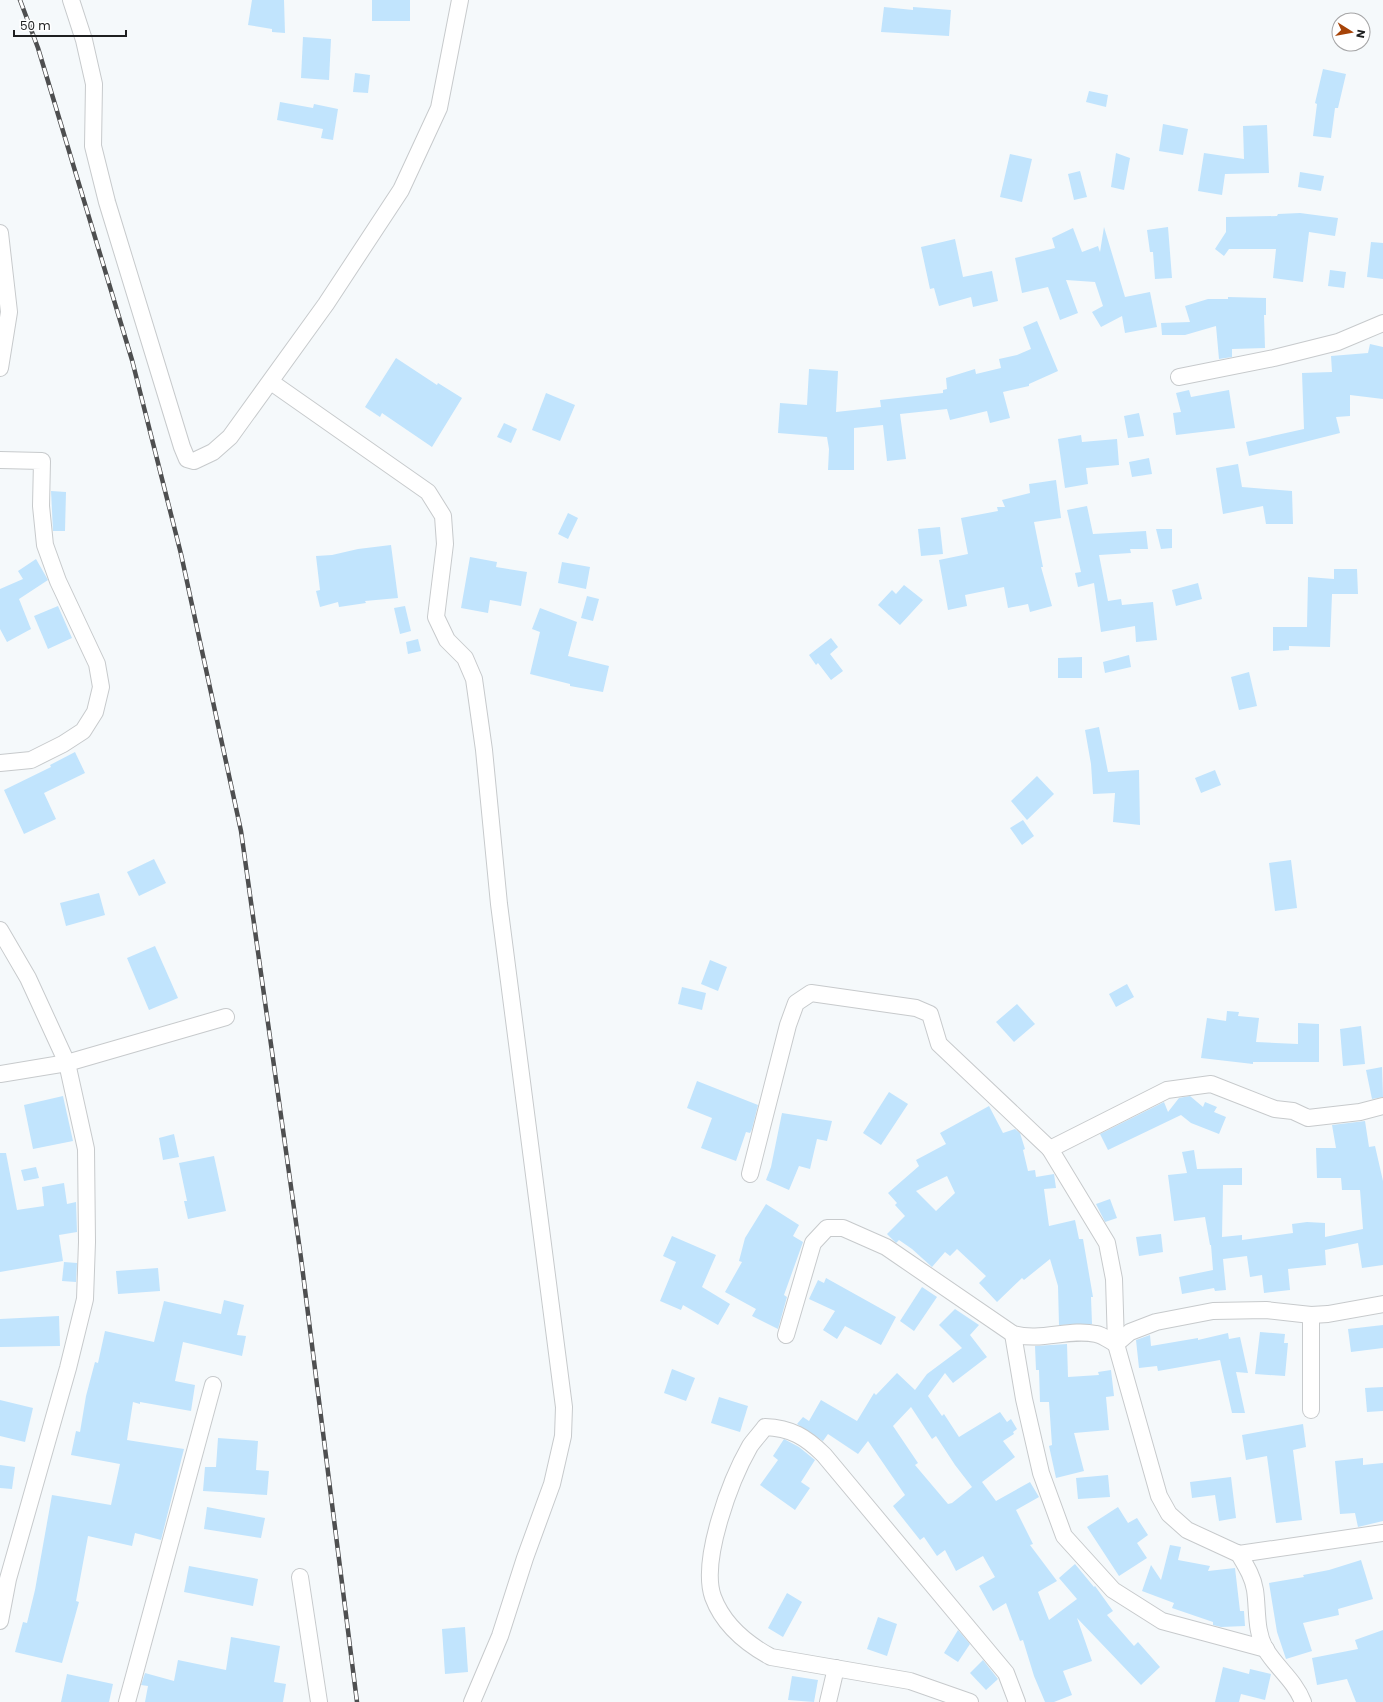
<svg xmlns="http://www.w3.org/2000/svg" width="1383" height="1702" font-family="Poppins,sans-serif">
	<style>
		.building { fill: #c1e4fd; fill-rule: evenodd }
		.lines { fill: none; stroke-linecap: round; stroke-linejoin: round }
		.minor-casing { stroke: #c7cacc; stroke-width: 18 }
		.minor { stroke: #fff; stroke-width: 16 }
		.rail-casing { stroke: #4e4f50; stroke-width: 4.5 }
		.rail { stroke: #fff; stroke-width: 3; stroke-dasharray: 9; stroke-linecap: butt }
	</style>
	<rect width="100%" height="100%" fill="#f5f9fb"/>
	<g class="building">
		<path d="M252 0H284L285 33 272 32V29L248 25Z"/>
		<rect x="372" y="0" width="38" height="21"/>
		<path d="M884 7 913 10V7L951 10 949 36 881 32Z"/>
		<path d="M303 37 331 39 329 80 301 78Z"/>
		<path d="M1323 69 1346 74 1338 108H1335L1331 138 1313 136 1317 104 1315 103Z"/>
		<path d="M355 73 370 75 368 93 353 92Z"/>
		<path d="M1089 91 1108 95 1106 107 1086 102Z"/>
		<path d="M280 102 313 108 314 104 338 109 333 140 321 138 323 129 277 120Z"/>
		<path d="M1163 124 1188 129 1183 155 1159 151Z"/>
		<path d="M1267 125 1269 173 1225 174 1222 195 1198 191 1204 153 1244 159 1243 126Z"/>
		<path d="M1116 153 1130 158 1124 190 1111 187Z"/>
		<path d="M1010 154 1032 159 1022 202 1000 197Z"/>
		<path d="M1080 171 1087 197 1074 200 1068 174Z"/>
		<path d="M1300 172 1324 176 1321 191 1298 187Z"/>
		<path d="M1300 213 1338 218 1335 236 1309 232 1303 282 1273 278 1276 249H1229L1224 256 1215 249 1226 232V217L1277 216 1278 214Z"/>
		<path d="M1104 227 1125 297 1150 292 1157 327 1125 333 1122 316 1101 327 1092 312 1103 306 1095 282 1066 280 1078 313 1060 320 1048 287 1022 293 1015 258 1055 248 1052 238 1073 228 1082 252 1098 246 1100 252Z"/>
		<path d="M1168 227 1172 278 1155 279 1153 252H1150L1147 230Z"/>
		<path d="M955 239 963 277 992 271 998 301 973 307 971 297 939 306 934 288 930 289 921 247Z"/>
		<path d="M1371 242 1383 243V279L1367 277Z"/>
		<path d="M1330 270 1346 272 1344 288 1328 286Z"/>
		<path d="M1228 297 1266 298V315H1264L1265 348 1232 349V357L1219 359 1216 326 1185 335H1162L1161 323 1190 322 1185 306 1208 299H1228Z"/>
		<path d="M1037 321 1058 371 1029 384V386L1003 392 1010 418 990 423 987 411 950 420 947 409 900 414 906 459 887 461 883 425 854 428V470H828L829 449 827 437 778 433 780 403 807 405 809 369 838 371 836 412 881 407 880 400 943 393V390L947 389 946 378 975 369 976 374 1001 368 999 359 1017 355 1031 349 1023 327Z"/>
		<path d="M1370 344 1383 347V399L1350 395V416L1336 417 1340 433 1249 456 1246 442 1304 429 1302 373 1332 372 1331 356 1368 353Z"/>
		<path d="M396 358 437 385 438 383 462 398 432 447 382 413 380 417 365 407Z"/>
		<path d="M1189 390 1191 397 1229 390 1235 428 1176 435 1173 413 1181 412 1176 393Z"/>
		<path d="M546 393 575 405 560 441 532 430Z"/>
		<path d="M1139 413 1144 436 1128 438 1124 416Z"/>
		<path d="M504 423 517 429 511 443 497 437Z"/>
		<path d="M1081 435 1082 442 1117 439 1119 465 1086 468 1088 484 1065 488 1058 439Z"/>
		<path d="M1149 458 1152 474 1132 477 1129 462Z"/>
		<path d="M1238 464 1242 487 1292 491 1293 524H1266L1263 506 1223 514 1216 468Z"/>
		<path d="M1056 480 1061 518 1034 522 1043 567H1041L1052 606 1030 612 1028 604 1008 608 1004 587 965 595 967 606 948 610 939 560 968 554 961 518 998 511 997 507H1005L1002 500 1030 493 1029 484Z"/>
		<path d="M51 491 66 492 65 531H53Z"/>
		<path d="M1087 506 1093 534 1146 531 1148 549H1130L1131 553 1099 555 1108 601 1121 599 1122 605 1153 602 1157 640 1136 642 1135 626 1101 632 1094 583 1078 587 1075 573 1081 572 1067 510Z"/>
		<path d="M568 513 578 518 568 539 558 534Z"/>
		<path d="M940 527 943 554 921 556 918 529Z"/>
		<path d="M1156 529H1172V548L1161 549Z"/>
		<path d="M391 545 398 598 365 601 366 603 339 607 338 602 320 607 316 591 320 590 316 556 332 555 358 549Z"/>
		<path d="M470 557 497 562 496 567 527 572 521 606 490 600 488 613 461 608Z"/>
		<path d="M36 559 48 580 19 599 31 629 7 642 0 629V589L23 579 18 571Z"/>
		<path d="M562 562 590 567 586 589 558 583Z"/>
		<path d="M1334 569H1357L1358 594H1332L1330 647 1289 646V650L1273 651V627H1307L1308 577 1334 579Z"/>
		<path d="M1198 583 1202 599 1176 606 1172 590Z"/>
		<path d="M904 585 923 600 900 625 878 605 892 590 896 594Z"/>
		<path d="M587 596 599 599 593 621 581 618Z"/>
		<path d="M58 606 72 638 48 649 34 616Z"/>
		<path d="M405 606 411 631 400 634 394 608Z"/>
		<path d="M540 608 577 622 568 656 609 666 603 692 570 686V684L530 674 540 632 532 629Z"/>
		<path d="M831 638 838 647 830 654 843 671 831 680 818 663 816 665 809 655Z"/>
		<path d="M418 639 421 651 408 654 406 642Z"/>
		<path d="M1129 655 1131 667 1105 673 1103 662Z"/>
		<path d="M1082 657V678H1058V658Z"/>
		<path d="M1249 672 1257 706 1239 710 1231 677Z"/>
		<path d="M1099 727 1108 772 1139 770 1140 825 1113 822 1115 793 1093 794 1091 764 1085 730Z"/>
		<path d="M75 752 85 773 44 793 56 819 24 834 4 790 51 767 50 765Z"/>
		<path d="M1215 770 1221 785 1201 793 1195 778Z"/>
		<path d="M1037 776 1054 794 1027 820 1011 801Z"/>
		<path d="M1023 820 1034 836 1022 845 1010 828Z"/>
		<path d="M154 859 166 883 139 896 127 872Z"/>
		<path d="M1291 860 1297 908 1275 911 1269 863Z"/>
		<path d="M99 893 105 915 66 926 60 903Z"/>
		<path d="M155 946 178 998 149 1010 127 958Z"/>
		<path d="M710 960 727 967 718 991 701 984Z"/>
		<path d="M1127 984 1134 997 1116 1007 1109 994Z"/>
		<path d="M682 987 706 993 702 1010 678 1004Z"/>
		<path d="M1017 1004 1035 1024 1014 1042 996 1022Z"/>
		<path d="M1227 1011 1239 1012 1238 1016 1259 1018 1256 1042 1298 1044V1023L1319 1024V1062H1253V1064L1201 1058 1207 1018 1226 1021Z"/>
		<path d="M1361 1026 1365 1064 1343 1066 1340 1029Z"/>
		<path d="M1382 1067 1383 1097 1372 1099 1366 1070Z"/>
		<path d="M697 1081 758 1105 752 1129 750 1133 746 1132 736 1161 701 1148 712 1118 687 1108Z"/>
		<path d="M889 1092 908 1104 881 1145 863 1133Z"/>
		<path d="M63 1096 73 1141 33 1149 24 1105Z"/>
		<path d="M1190 1096 1203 1107 1205 1102 1217 1107 1214 1112 1226 1117 1219 1134 1191 1123 1181 1115 1108 1150 1100 1134 1164 1102 1168 1112 1179 1098Z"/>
		<path d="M989 1106 1003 1133 1015 1129 1020 1133 1025 1149 1023 1150 1028 1171 1035 1170 1036 1177 1054 1174 1056 1188 1044 1189 1049 1226 1075 1220 1079 1239H1083L1093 1297H1091L1092 1324 1059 1325 1058 1286 1050 1259 1024 1280 1022 1278 997 1302 979 1283 986 1276 957 1249 950 1256 945 1252 932 1267 912 1249 899 1240 896 1243 887 1234 905 1216 895 1205 897 1203 888 1193 919 1166 916 1160 946 1144 940 1133ZM947 1176 955 1193 936 1211 916 1191Z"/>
		<path d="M782 1113 832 1121 827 1141 817 1139 810 1169 799 1166 789 1190 766 1180 771 1167Z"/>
		<path d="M1365 1121 1369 1147 1375 1146 1383 1181V1265L1362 1268 1358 1243 1325 1250 1326 1265 1288 1269 1290 1290 1264 1293 1262 1275 1250 1277 1247 1256 1223 1259 1226 1290 1215 1291 1214 1288 1182 1294 1179 1277 1213 1270 1211 1245H1210L1205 1217 1174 1221 1168 1175 1187 1173 1182 1152 1194 1150 1197 1169 1242 1168V1185H1223L1222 1237 1242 1235V1240L1293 1233 1292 1224 1307 1222 1325 1223V1237L1363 1229 1360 1190H1342L1341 1178H1317L1316 1148H1336L1332 1125Z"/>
		<path d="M174 1134 179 1157 163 1160 159 1138Z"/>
		<path d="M0 1153H6L17 1210 44 1206 42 1187 64 1183 67 1204 76 1202 77 1232 59 1235 63 1261 0 1272Z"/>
		<path d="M214 1156 226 1211 188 1219 184 1201H187L179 1163Z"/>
		<path d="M36 1167 39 1178 24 1181 21 1170Z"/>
		<path d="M1110 1199 1117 1218 1105 1222 1096 1204Z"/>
		<path d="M766 1204 799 1225 793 1236 803 1242 784 1295 787 1297 778 1329 752 1316 756 1309 725 1292 742 1262 739 1261 745 1238Z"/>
		<path d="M1161 1234 1163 1252 1139 1256 1136 1237Z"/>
		<path d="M672 1236 716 1255 702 1287 730 1304 718 1325 683 1305 681 1310 660 1301 676 1262 663 1256Z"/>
		<path d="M64 1262 77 1263 76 1282 62 1281Z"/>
		<path d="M158 1268 160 1291 118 1294 116 1271Z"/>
		<path d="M826 1278 896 1317 881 1345 845 1326 837 1339 823 1330 835 1311 809 1299 818 1280 824 1283Z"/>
		<path d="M922 1287 937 1297 914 1331 900 1321Z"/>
		<path d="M224 1300 244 1305 237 1335 246 1336 242 1356 183 1342 175 1381 195 1385 191 1411 140 1402V1404L133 1402 127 1440 184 1449 161 1540 135 1533 132 1546 88 1536 76 1601 79 1602 62 1663 15 1652 23 1622 27 1623 35 1590 52 1495 111 1505 120 1464 71 1455 76 1431 80 1432 86 1396 95 1362 98 1363 105 1331 154 1342 164 1301 221 1314Z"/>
		<path d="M955 1309 979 1325 970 1335 987 1357 953 1383 945 1373 928 1396 942 1416 944 1414 959 1437 1000 1412 1007 1422 1011 1419 1017 1429 1013 1432 1014 1434 1003 1441 1015 1457 982 1482 996 1501 1030 1482 1039 1497 1016 1510 1033 1544 1030 1545 1057 1581 1038 1592 1049 1620 1077 1599 1059 1578 1075 1564 1094 1587 1095 1586 1113 1611 1107 1615 1134 1646 1138 1642 1160 1667 1141 1685 1077 1618 1092 1661 1063 1671 1072 1695 1054 1702H1045L1034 1676 1023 1640 1020 1641 1006 1603 993 1611 979 1586 995 1577 983 1556 956 1571 945 1550 937 1556 924 1537 920 1540 893 1506 905 1495 868 1441 858 1454 828 1434 823 1441 797 1424 803 1417 809 1421 821 1400 857 1421 874 1393 876 1395 897 1373 915 1390 927 1374 962 1348 939 1325ZM911 1407 932 1439 936 1436 955 1465 972 1487 952 1503 948 1504 915 1465 918 1463 893 1426Z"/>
		<path d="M59 1316 60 1346 0 1347V1319Z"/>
		<path d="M1383 1325V1348L1351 1352 1348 1329Z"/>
		<path d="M1260 1332 1285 1334 1284 1343H1288L1285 1376 1255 1374Z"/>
		<path d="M1228 1333 1229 1339 1240 1337 1248 1373 1236 1372 1245 1413H1232L1220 1360 1158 1371 1157 1366 1139 1368 1136 1340 1150 1335 1151 1346 1198 1338V1340Z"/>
		<path d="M1067 1344 1068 1377 1099 1375 1098 1372 1111 1370 1114 1396 1106 1397 1109 1430 1074 1433 1084 1471 1056 1478 1049 1446 1052 1445 1049 1402H1040L1039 1370H1036L1035 1346Z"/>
		<path d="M672 1369 695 1378 686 1401 664 1393Z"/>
		<path d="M1383 1387V1411L1367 1412 1365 1388Z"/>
		<path d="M719 1397 748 1406 740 1432 711 1423Z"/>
		<path d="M0 1400 33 1408 25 1442 0 1436Z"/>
		<path d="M1303 1424 1306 1447 1293 1450 1302 1520 1276 1523 1267 1456 1246 1460 1242 1435Z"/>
		<path d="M218 1438 258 1441 256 1470 269 1471 267 1495 203 1491 205 1467H216Z"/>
		<path d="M784 1439 799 1447 815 1460 801 1482 810 1488 795 1510 760 1485 778 1460 773 1456Z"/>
		<path d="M1363 1458V1465L1383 1463V1521L1358 1527 1355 1513 1340 1514 1335 1461Z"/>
		<path d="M0 1465 15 1467 12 1489 0 1488Z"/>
		<path d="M1108 1475 1110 1497 1078 1499 1076 1478Z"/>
		<path d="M1231 1477 1236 1518 1219 1521 1215 1495 1192 1498 1190 1482Z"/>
		<path d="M207 1507 265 1518 261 1538 204 1529Z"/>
		<path d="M1118 1507 1128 1523 1137 1518 1148 1535 1137 1543 1147 1558 1119 1576 1087 1527Z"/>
		<path d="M1170 1545 1181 1547 1178 1560 1210 1566 1208 1571 1235 1568 1240 1611H1244L1245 1626 1221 1627 1213 1625V1622L1172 1608 1174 1603 1142 1591 1151 1565 1161 1580Z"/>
		<path d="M1361 1560 1373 1599 1338 1609 1339 1615 1303 1623 1312 1651 1286 1659 1277 1632 1269 1583 1304 1577 1303 1575 1329 1570Z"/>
		<path d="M189 1566 258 1579 253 1606 184 1592Z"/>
		<path d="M787 1593 802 1602 783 1637 768 1628Z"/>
		<path d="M878 1617 897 1624 887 1656 867 1649Z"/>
		<path d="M465 1627 468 1672 445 1674 442 1629Z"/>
		<path d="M958 1630 970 1644 958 1662 944 1653Z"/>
		<path d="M1383 1630V1702H1356L1347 1679 1317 1685 1312 1658 1358 1649 1355 1640Z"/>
		<path d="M231 1637 280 1646 274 1682 286 1684 283 1702H145L148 1686 141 1685 145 1673 174 1681 178 1660 226 1670Z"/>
		<path d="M983 1660 998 1679 986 1690 970 1673Z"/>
		<path d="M1223 1667 1249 1674 1250 1669 1271 1674 1265 1700 1241 1694 1239 1702H1215Z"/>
		<path d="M67 1674 113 1684 109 1702H61Z"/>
		<path d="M792 1676 818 1680 814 1702 788 1700Z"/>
	</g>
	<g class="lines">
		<g class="minor-casing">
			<g id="minor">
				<path d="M71 0 84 40 94 84 93 146 107 202 182 447 187 459 194 461 213 452 230 437 326 304 401 190 439 108 460 0"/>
				<path d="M0 233 9 312 0 368"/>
				<path d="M1179 377 1274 358 1338 342 1383 323"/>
				<path d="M271 382 428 492 443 516 445 544 436 617 447 640 465 658 474 679 484 750 499 904 564 1407 563 1436 552 1484 525 1558 500 1636 472 1702"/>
				<path d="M0 460 42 461 41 506 45 545 58 581 97 664 101 687 95 712 83 731 63 744 31 760 0 763"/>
				<path d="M0 930 28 978 67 1063 86 1149 87 1242 85 1299 68 1368 8 1579 0 1621"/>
				<path d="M0 1074 67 1063 226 1017"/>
				<path d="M1383 1106 1360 1112 1308 1118 1293 1111 1275 1109 1211 1084 1167 1090 1050 1149 1107 1243 1114 1279 1116 1344 1159 1496 1169 1514 1187 1530 1239 1554 1383 1533"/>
				<path d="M750 1174 788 1025 796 1003 811 993 916 1008 930 1014 939 1044 1050 1149"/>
				<path d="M1013 1334 1024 1399 1041 1473 1064 1536 1113 1590 1162 1621 1266 1649"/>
				<path d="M786 1335 813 1243 827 1228H843L886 1247 1013 1334C1041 1342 1069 1328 1096 1334 1103 1335 1110 1341 1116 1344"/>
				<path d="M1116 1344 1130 1332 1156 1322 1213 1311 1266 1310 1311 1315 1328 1314 1383 1304"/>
				<path d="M1311 1410V1315"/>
				<path d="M1239 1554C1246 1566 1253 1577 1255 1590 1258 1609 1255 1632 1266 1650 1277 1668 1295 1681 1303 1702"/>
				<path d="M300 1577 319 1702"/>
				<path d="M127 1702 213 1385"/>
				<path d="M828 1702 836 1668"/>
				<path d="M970 1702 910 1681 771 1657C747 1644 723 1624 713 1597 700 1560 731 1479 750 1446 754 1440 760 1434 765 1427 791 1428 806 1437 824 1455L1006 1673 1017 1702"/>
			</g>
		</g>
		<use href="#minor" class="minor"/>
		<g class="rail-casing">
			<path id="rail" d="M20 0 38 48 132 360 181 554 241 831 301 1258 357 1702"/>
		</g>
		<use href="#rail" class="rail"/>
	</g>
	<g transform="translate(1351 32) rotate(101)"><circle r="19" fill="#ffffff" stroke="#a5a5a6"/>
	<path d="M0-3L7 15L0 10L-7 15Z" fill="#a64308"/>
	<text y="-6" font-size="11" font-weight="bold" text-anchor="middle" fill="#1e1f20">N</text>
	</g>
	<path d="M14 30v6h112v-6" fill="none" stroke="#1e1f20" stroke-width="2"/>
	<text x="20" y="30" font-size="12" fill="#1e1f20" stroke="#ffffff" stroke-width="3" paint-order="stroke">50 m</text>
</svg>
